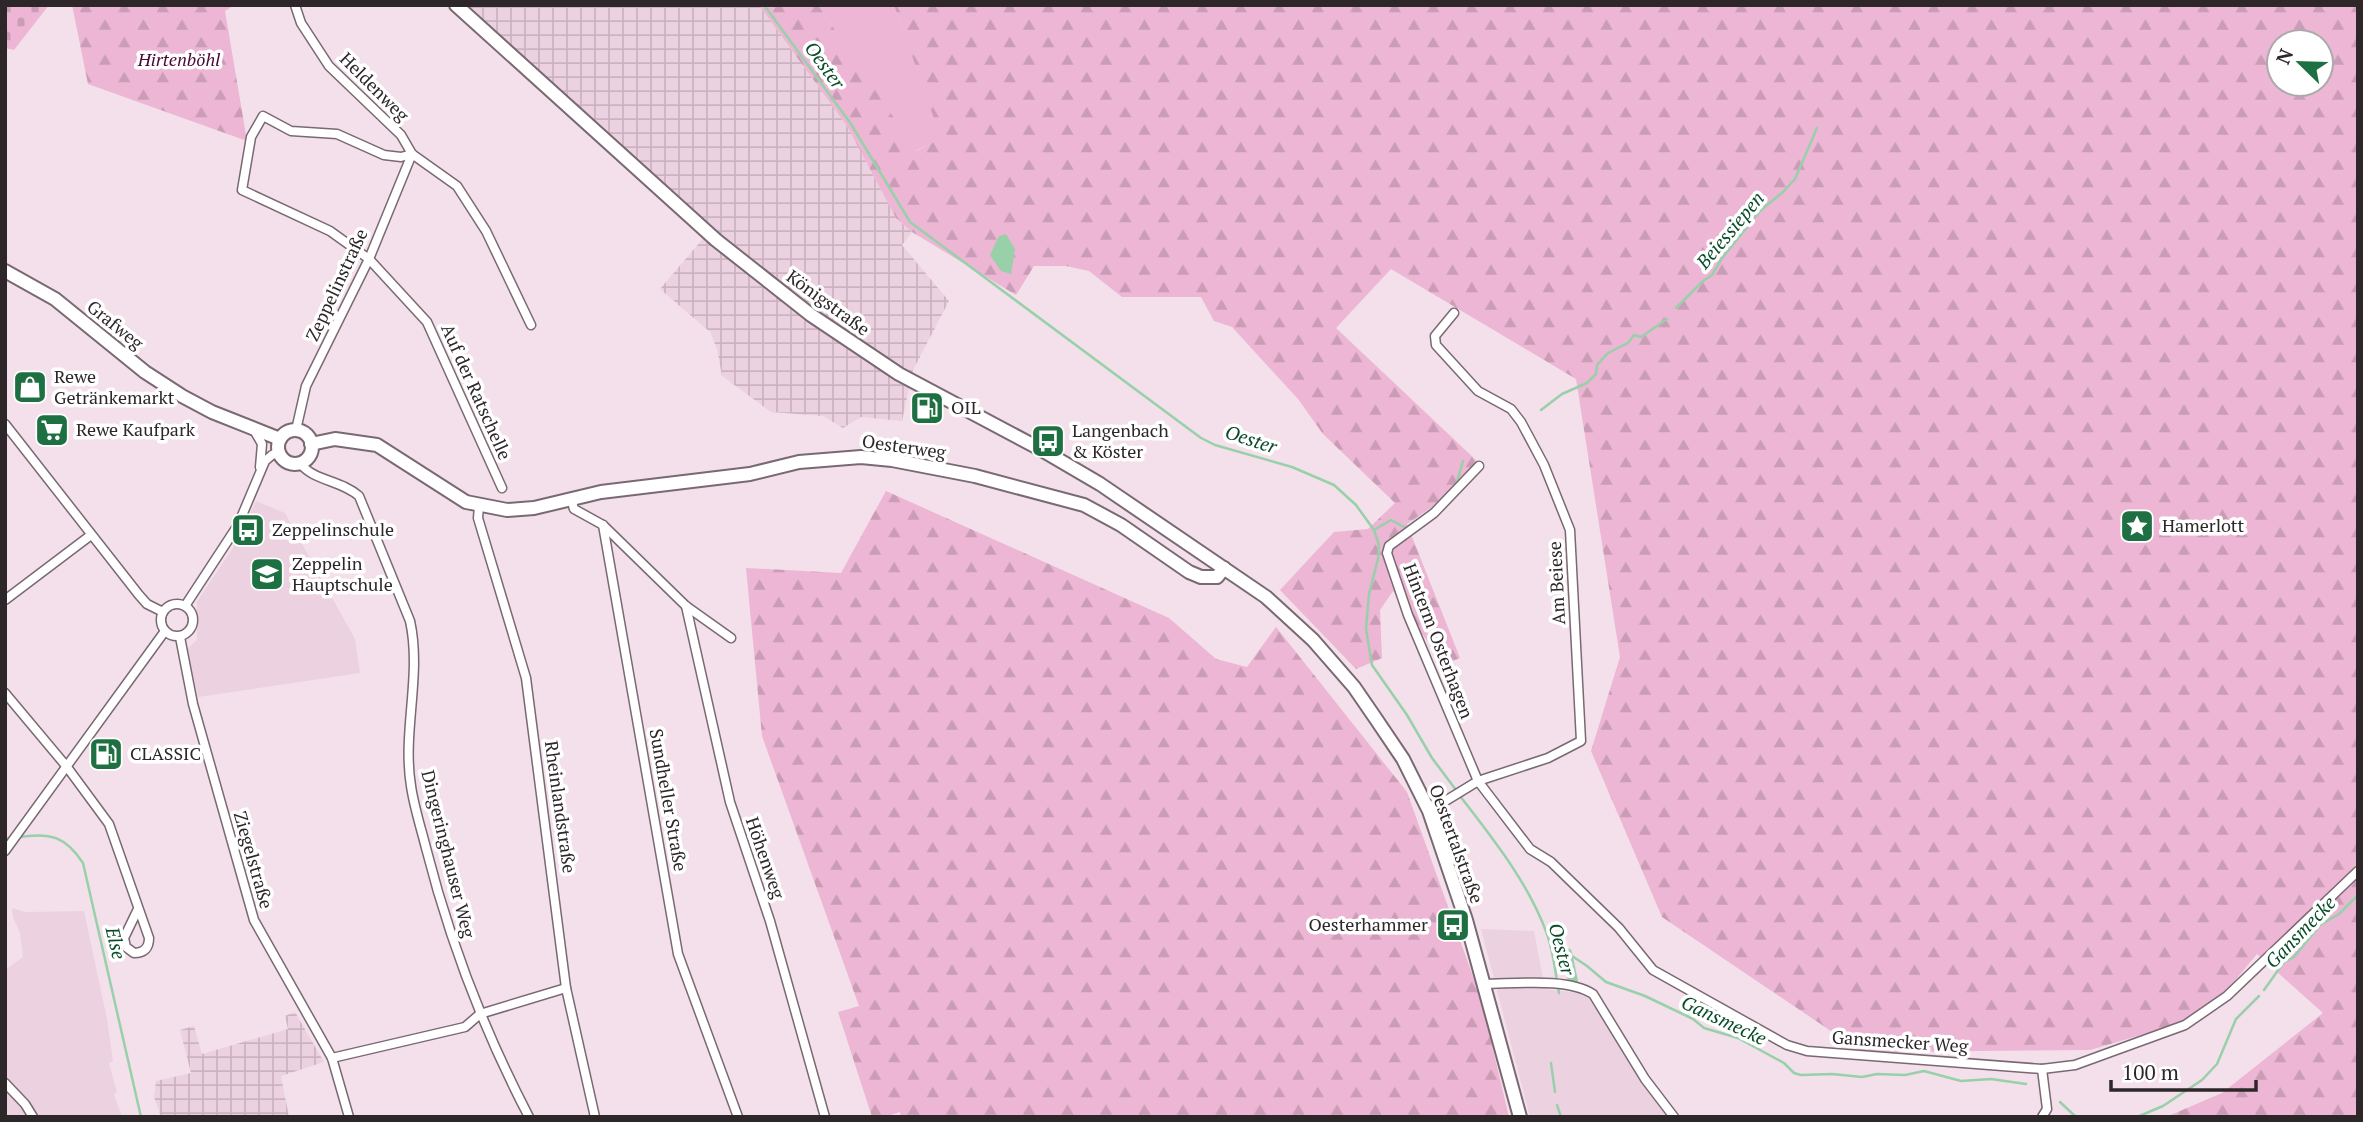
<svg xmlns="http://www.w3.org/2000/svg" width="2363" height="1122" font-family="'PT Serif',serif">
	<style>
		.built { fill: #ecd2e0 }
		.industrial { fill: url(#industrial-grid) }
		.green { fill: #ecb6d4 }
		.forest { fill: url(#forest-firs); fill-rule: evenodd }
		.cemetery { fill: url(#cemetery-stones) }
		.water { fill: #98d0a9 }
		.lines { fill: none; stroke-linecap: round; stroke-linejoin: round }
		.stream { stroke: #98d0a9; stroke-width: 2.5 }
		.canal { stroke: #98d0a9; stroke-width: 10 }
		.street-casing { stroke: #796972; stroke-width: 11 }
		.secondary-casing { stroke: #796972; stroke-width: 16 }
		.street { stroke: #fff; stroke-width: 8 }
		.secondary { stroke: #fff; stroke-width: 12 }
		.labels { text-anchor: middle; stroke-width: 7; stroke-linejoin: round; paint-order: stroke }
		.park-label { font-size: 18px; font-style: italic; fill: #4a0636; stroke: #fff }
		.street-label { font-size: 18px; fill: #2d272a; stroke: #fff }
		.poi-label { font-size: 18px; fill: #2d272a; stroke: #fff; text-anchor: start }
		.water-label { font-size: 19px; font-style: italic; fill: #084c29; stroke: #fff }
	</style>
	<defs>
		<pattern id="industrial-grid" width="8" height="8" patternUnits="userSpaceOnUse" patternTransform="scale(1.75)"><rect width="8" height="8" fill="#ecd2e0"/><path d="M0 4h8M4 0v8" fill="none" stroke="#cbb4c0"/></pattern>
		<pattern id="forest-firs" width="22" height="20" patternUnits="userSpaceOnUse" patternTransform="scale(1.75)"><rect width="22" height="20" fill="#ecb6d4"/><path d="M5 1l3.5 6h-7zM16 11l3.5 6h-7z" fill="#cb9cb6"/></pattern>
		<pattern id="cemetery-stones" width="16" height="16" patternUnits="userSpaceOnUse" patternTransform="scale(1.75)"><rect width="16" height="16" fill="#ecb6d4"/><path d="M2 7V4a2 2 0 0 1 4 0v3zM10 15v-3a2 2 0 0 1 4 0v3z" fill="#cb9cb6"/></pattern>
	</defs>
	<rect width="100%" height="100%" fill="#f3e0ea"/>
	<g class="built">
		<path d="M256 501 285 513 355 639 360 673 198 697 187 649 197 640V604L196 603 234 546Z"/>
		<path d="M12 908 25 912 84 911 107 1019 113 1061 109 1063 117 1092 114 1094 122 1117H5V970L23 957 20 933 13 917Z"/>
		<path d="M1481 929 1534 931 1545 989 1586 994 1642 1083 1668 1117H1530Z"/>
	</g>
	<g class="industrial">
		<path d="M457 5H759L847 126 896 218 912 232 902 245 949 301 913 370 902 421 861 417 843 428 823 416 771 412 722 376 717 349 710 332 660 289 712 228Z"/>
		<path d="M295 1012 324 1062 281 1076 289 1117H161L154 1097 156 1081 191 1073 180 1030 194 1026 202 1054 288 1029 285 1016Z"/>
	</g>
	<path class="green" d="M818 5H894L942 138 915 151Z"/>
	<g class="forest">
		<path d="M72 5H234L225 11 247 141 88 84Z"/>
		<path d="M759 5H818L916 151 941 138 894 5H2358V1117H2166L2222 1093 2323 1013 2257 954 2223 995 2185 1022 2090 1050 1862 1052 1662 917 1591 751 1620 657 1576 379 1391 269 1336 328 1478 462 1432 507 1407 524 1460 658 1453 661 1436 654 1393 591 1380 610 1382 658 1356 669 1280 590 1334 532 1368 529 1395 503 1323 434 1298 399 1232 327 1214 321 1201 297H1122L1089 271 1066 266H1034L1016 295 912 232 896 218 847 126ZM2279 42H2321V84H2279Z"/>
		<path d="M886 491 1169 618 1216 659 1247 667 1276 627 1407 792 1481 999 1509 1117H901L900 1112 885 1117H872L838 1012 859 1006 762 736 746 568 841 573Z"/>
	</g>
	<path class="cemetery" d="M5 5H49L14 50 5 48Z"/>
	<path class="water" d="M1006 234 1015 249 1011 274 1001 271 990 255 999 236Z"/>
	<g class="lines">
		<g class="stream">
			<path d="M764 5 851 124 910 222 1201 438 1215 445 1292 467 1334 485 1356 505 1374 530 1379 545 1378 559 1369 594 1366 629 1372 665 1407 715 1432 758 1456 790"/>
			<path d="M1676 308 1703 281 1712 275 1722 258 1760 211 1783 192 1795 179 1817 128"/>
			<path d="M1541 410 1562 394 1587 383 1596 374 1597 365 1608 353 1628 343 1634 335 1641 337 1667 319"/>
			<path d="M1456 485 1463 461"/>
			<path d="M1374 530 1391 520 1406 528 1429 512"/>
			<path d="M1460 796C1493 839 1528 882 1547 934 1554 952 1555 973 1559 993"/>
			<path d="M19 837C51 832 66 837 83 863L141 1117"/>
			<path d="M5 839 12 838"/>
			<path d="M1551 942 1587 966 1606 982 1645 996 1693 1019 1704 1028 1738 1038 1784 1063 1794 1073 1801 1075 1832 1074 1862 1077 1877 1074 1905 1075 1924 1071 1961 1081 1991 1079 2026 1084"/>
			<path d="M2264 990 2284 962 2294 957 2320 925 2339 914 2358 895"/>
			<path d="M1551 1063 1555 1092"/>
			<path d="M2060 1102 2076 1117"/>
			<path d="M1557 1105 1561 1117"/>
			<path d="M2137 1117 2163 1106 2202 1080 2217 1064 2236 1019 2259 996"/>
		</g>
		<path class="canal" d="M1567 953 1573 981"/>
		<g class="street-casing">
			<g id="street">
				<path d="M295 5 301 23 329 66 401 135 412 154 457 186 486 231 531 325"/>
				<path d="M412 154 401 157 384 155 337 134 291 131 263 116 251 137 242 190 330 231 369 259 427 322 502 488"/>
				<path d="M5 424 139 595 147 604 163 612"/>
				<path d="M254 430 262 444 260 467"/>
				<path d="M296 430 306 386 369 259 412 154"/>
				<path d="M300 463C313 481 341 480 359 496L410 621C422 675 402 732 411 786 414 807 421 828 426 848 450 942 484 1031 529 1117"/>
				<path d="M1479 466 1434 513 1389 546 1387 553 1408 615 1478 781 1530 849 1551 862 1619 928 1653 970 1787 1045 1807 1051 2042 1069 2075 1065 2185 1025 2227 996 2358 871"/>
				<path d="M571 499 574 509 603 525 686 606 731 638"/>
				<path d="M479 506 478 518 526 678 566 988 595 1117"/>
				<path d="M603 525 678 954 738 1117"/>
				<path d="M5 600 91 535"/>
				<circle cx="177" cy="620" r="16"/>
				<path d="M185 606 238 525 265 461 272 455 279 452"/>
				<path d="M686 606 730 802 770 921 825 1117"/>
				<path d="M180 637 193 704 254 920 332 1058 349 1117"/>
				<path d="M5 693 67 767 109 824 149 938C149 948 144 953 134 953L126 947 124 938 138 909"/>
				<path d="M1429 811 1478 781 1548 758 1581 741 1570 530 1544 465 1521 422 1511 409 1478 391 1436 345 1435 336 1454 313"/>
				<path d="M5 851 165 631"/>
				<path d="M1483 984C1514 984 1567 977 1593 994L1645 1079 1674 1117"/>
				<path d="M332 1058 465 1027 480 1014 566 988"/>
				<path d="M5 1083 25 1104 33 1117"/>
				<path d="M2042 1117 2047 1109 2042 1069"/>
			</g>
		</g>
		<g class="secondary-casing">
			<g id="secondary">
				<path d="M456 5 716 240 811 315 899 374 1042 450 1100 484 1266 597 1313 640 1354 687 1376 719 1403 759 1429 811 1466 920 1520 1117"/>
				<path d="M5 271 55 299 145 372 182 396 212 412 280 439"/>
				<circle cx="295" cy="447" r="17"/>
				<path d="M311 444 335 439 377 445 466 502 507 510 534 508 601 492 750 474 799 462 861 457 892 460 975 476 1084 505 1121 525 1189 572 1201 577H1217L1224 568"/>
			</g>
		</g>
		<use href="#street" class="street"/>
		<use href="#secondary" class="secondary"/>
	</g>
	<defs>
		<g id="shop-square" transform="scale(1.75)"><rect x="-9" y="-9" width="18" height="18" rx="4" fill="#1e7042" stroke="#fff"/><path d="M-5-2.5h2.3a2.7 3.5 0 0 1 5.4 0H5L5.5 6h-11ZM-1.5-2.5h3a1.5 2.3 0 0 0-3 0Z" fill="#fff"/></g>
		<g id="fuel-square" transform="scale(1.75)"><rect x="-9" y="-9" width="18" height="18" rx="4" fill="#1e7042" stroke="#fff"/><path d="M-5.5-6h7V0h2V4h1.3V-2.5L3-4.5l.8-.8L6-3V5H2.5V1h-1V6h-7ZM-4.2-4.7v3.2H.2V-4.7Z" fill="#fff"/></g>
		<g id="supermarket-square" transform="scale(1.75)"><rect x="-9" y="-9" width="18" height="18" rx="4" fill="#1e7042" stroke="#fff"/><path d="M-6-5.5h2.5l.6 2H6L4.5 2H-2.5L-4.4-4H-6ZM-1.5 3.2a1.3 1.3 0 1 0 .1 0ZM3 3.2a1.3 1.3 0 1 0 .1 0Z" fill="#fff"/></g>
		<g id="bus-square" transform="scale(1.75)"><rect x="-9" y="-9" width="18" height="18" rx="4" fill="#1e7042" stroke="#fff"/><path d="M-5-6H5V4H4V6H2V4H-2V6H-4V4H-5ZM-3.5-4V0h7V-4ZM-3.5 1.2v1.5H-2V1.2ZM2 1.2v1.5H3.5V1.2Z" fill="#fff"/></g>
		<g id="sight-square" transform="scale(1.75)"><rect x="-9" y="-9" width="18" height="18" rx="4" fill="#1e7042" stroke="#fff"/><path d="M0-6L1.8-2.2L6-1.7L2.9 1.2L3.7 5.4L0 3.3L-3.7 5.4L-2.9 1.2L-6-1.7L-1.8-2.2Z" fill="#fff"/></g>
		<g id="school-square" transform="scale(1.75)"><rect x="-9" y="-9" width="18" height="18" rx="4" fill="#1e7042" stroke="#fff"/><path d="M0-5L7-2L0 1L-7-2ZM-4 1L0 2.5L4 1V4Q0 6-4 4Z" fill="#fff"/></g>
	</defs>
	<g fill-rule="evenodd">
		<use href="#shop-square" x="30" y="387"/>
		<use href="#fuel-square" x="927" y="408"/>
		<use href="#supermarket-square" x="52" y="430"/>
		<use href="#bus-square" x="1048" y="441"/>
		<use href="#sight-square" x="2137" y="526"/>
		<use href="#bus-square" x="248" y="530"/>
		<use href="#school-square" x="267" y="574"/>
		<use href="#fuel-square" x="106" y="754"/>
		<use href="#bus-square" x="1453" y="925"/>
	</g>
	<g class="labels">
		<g class="park-label">
			<text x="179" y="66">Hirtenböhl</text>
		</g>
		<g class="street-label">
			<text transform="translate(374 87) rotate(45)" y="6">Heldenweg</text>
			<text transform="translate(337 285) rotate(-65)" y="6">Zeppelinstraße</text>
			<text transform="translate(828 303) rotate(36)" y="6">Königstraße</text>
			<text transform="translate(115 325) rotate(39)" y="6">Grafweg</text>
			<text transform="translate(476 392) rotate(66)" y="6">Auf der Ratschelle</text>
			<text transform="translate(904 447) rotate(8)" y="6">Oesterweg</text>
			<text transform="translate(1557 583) rotate(-93)" y="6">Am Beiese</text>
			<text transform="translate(1438 641) rotate(69)" y="6">Hinterm Osterhagen</text>
			<text transform="translate(668 800) rotate(80)" y="6">Sundheller Straße</text>
			<text transform="translate(560 807) rotate(82)" y="6">Rheinlandstraße</text>
			<text transform="translate(1456 844) rotate(70)" y="6">Oestertalstraße</text>
			<text transform="translate(448 854) rotate(76)" y="6">Dingeringhauser Weg</text>
			<text transform="translate(765 858) rotate(71)" y="6">Höhenweg</text>
			<text transform="translate(253 860) rotate(74)" y="6">Ziegelstraße</text>
			<text transform="translate(1900 1042) rotate(4)" y="6">Gansmecker Weg</text>
		</g>
		<g class="poi-label">
			<text x="54" y="383">Rewe<tspan x="54" dy="21">Getränkemarkt</tspan></text>
			<text x="951" y="414">OIL</text>
			<text x="76" y="436">Rewe Kaufpark</text>
			<text x="1072" y="437">Langenbach<tspan x="1072" dy="21">&amp; Köster</tspan></text>
			<text x="2162" y="532">Hamerlott</text>
			<text x="272" y="536">Zeppelinschule</text>
			<text x="292" y="570">Zeppelin<tspan x="292" dy="21">Hauptschule</tspan></text>
			<text x="130" y="760">CLASSIC</text>
			<text x="1428" y="931" text-anchor="end">Oesterhammer</text>
		</g>
		<g class="water-label">
			<text transform="translate(825 65) rotate(54)" y="7">Oester</text>
			<text transform="translate(1730 230) rotate(-50)" y="7">Beiessiepen</text>
			<text transform="translate(1251 439) rotate(18)" y="7">Oester</text>
			<text transform="translate(2300 932) rotate(-46)" y="7">Gansmecke</text>
			<text transform="translate(116 943) rotate(77)" y="7">Else</text>
			<text transform="translate(1562 949) rotate(75)" y="7">Oester</text>
			<text transform="translate(1724 1020) rotate(25)" y="7">Gansmecke</text>
		</g>
	</g>
	<rect width="2363" height="1122" fill="none" stroke="#2d272a" stroke-width="14"/>
	<g transform="translate(2300 63) rotate(293)"><circle r="33" fill="#ffffff" stroke="#aba9aa" stroke-width="2"/>
	<path d="M0-5L12 26L0 18L-12 26Z" fill="#1e7042"/>
	<text y="-10" font-size="19" font-weight="bold" text-anchor="middle" fill="#2d272a">N</text>
	</g>
	<path d="M2111 1080v10h145v-10" fill="none" stroke="#2d272a" stroke-width="3.5"/>
	<text x="2122" y="1080" font-size="21" fill="#2d272a" stroke="#ffffff" stroke-width="5" paint-order="stroke">100 m</text>
</svg>
